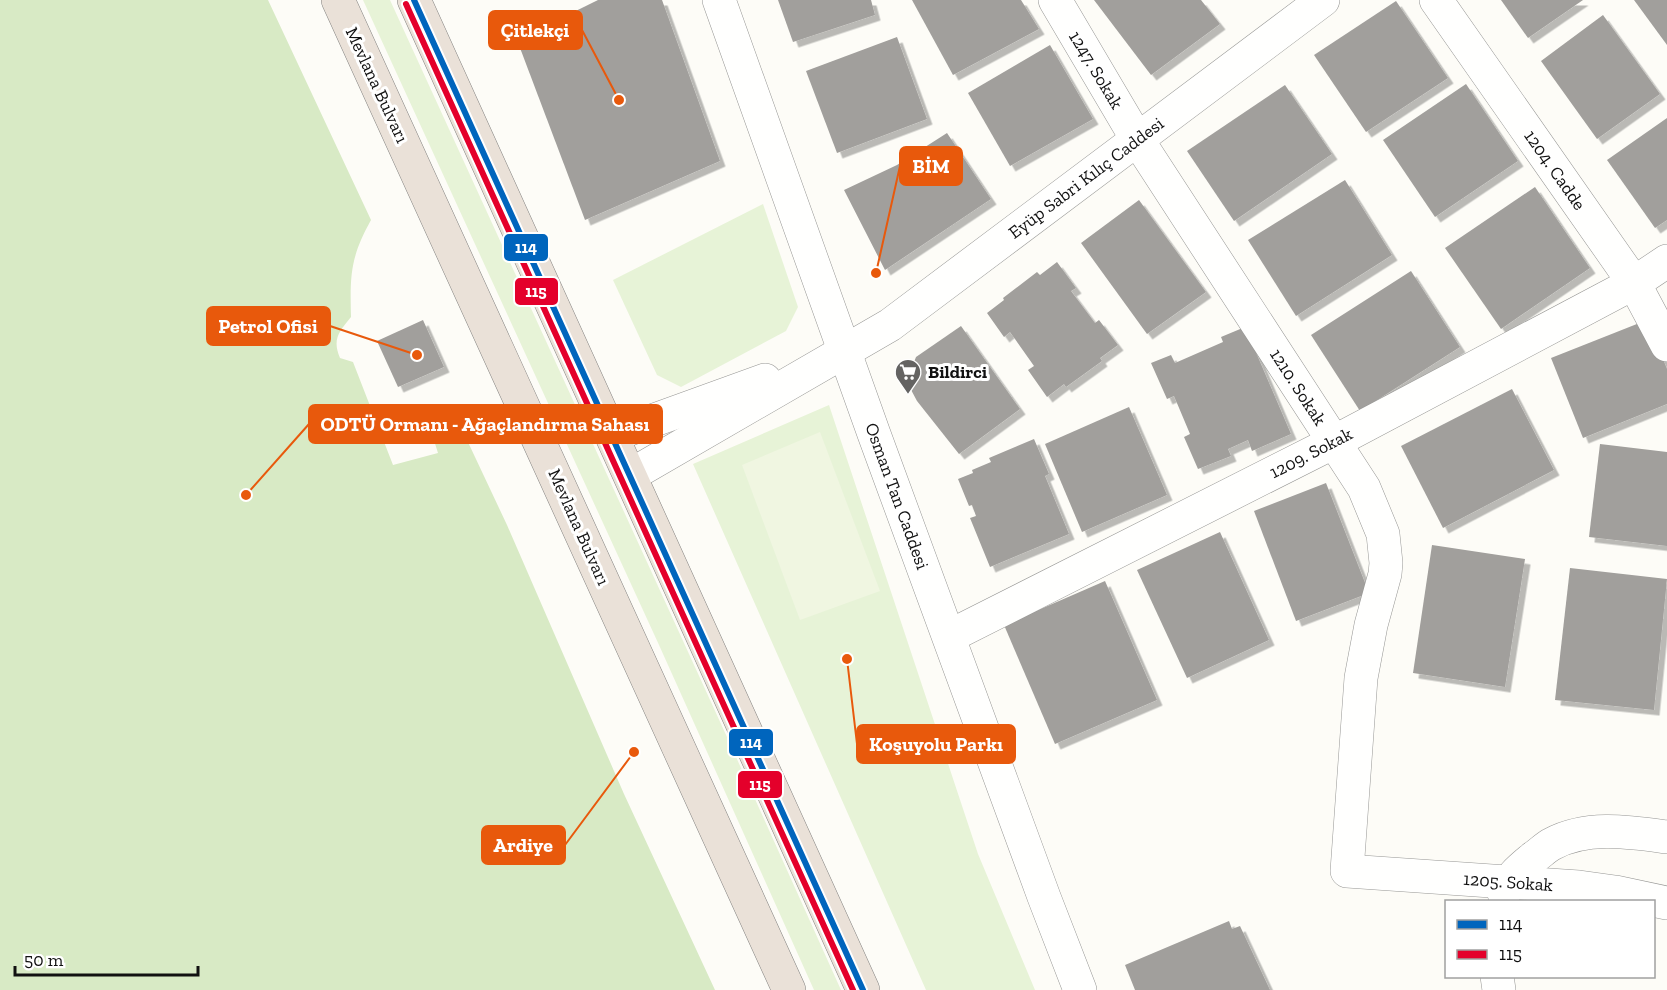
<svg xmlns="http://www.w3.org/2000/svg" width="1667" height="990" font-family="'Zilla Slab',serif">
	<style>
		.green { fill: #e7f3d7 }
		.forest { fill: #d8eac5 }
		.pitch { fill: #f0f6e1 }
		.building { fill: #a19f9c; filter: url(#shadow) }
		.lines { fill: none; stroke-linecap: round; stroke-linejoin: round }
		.minor-casing { stroke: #979795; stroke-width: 34 }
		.highway-casing { stroke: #858482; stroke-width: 34 }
		.minor { stroke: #fffffe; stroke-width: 33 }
		.highway { stroke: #eae1d8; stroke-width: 33 }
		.bus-1-casing { stroke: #fff; stroke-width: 10 }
		.bus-2-casing { stroke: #fff; stroke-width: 10 }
		.bus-1 { stroke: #0065bd; stroke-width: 6 }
		.bus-2 { stroke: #e4002b; stroke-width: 6 }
		.labels { text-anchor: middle; stroke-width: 6; stroke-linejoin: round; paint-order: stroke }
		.street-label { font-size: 18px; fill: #111; stroke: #fff }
		.poi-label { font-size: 18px; font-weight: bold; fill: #111; stroke: #fff; text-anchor: start }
		.leader { fill: none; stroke: #e8590c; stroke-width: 2 }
		.callout-dot { fill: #e8590c; stroke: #fff; stroke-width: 2 }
		.callout { fill: #e8590c; stroke: #e8590c; stroke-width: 2 }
		.callout-label { font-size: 20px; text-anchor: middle; font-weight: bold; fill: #fff }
		.line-badge { stroke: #fff; stroke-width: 2 }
		.badge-label { font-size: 16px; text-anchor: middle; font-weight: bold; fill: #fff }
	</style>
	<defs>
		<filter id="shadow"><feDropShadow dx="5.5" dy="5.5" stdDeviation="0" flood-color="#0004"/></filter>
	</defs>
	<rect width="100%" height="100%" fill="#fdfcf7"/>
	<g class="green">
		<path d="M363 0H390L732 748 841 990H814L659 645Z"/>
		<path d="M763 204 798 307 786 331 681 387 657 375 613 280Z"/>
		<path d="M829 405 978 854 1035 990H926L693 464Z"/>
	</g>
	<path class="forest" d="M0 0H268L371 220C350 258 350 275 351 317 339 332 332 339 340 358L353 362 393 465 438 453 431 431 441 426 461 432 467 440 507 525 624 794 715 990H0Z"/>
	<path class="pitch" d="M820 432 880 591 800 620 742 465Z"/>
	<g class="building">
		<path d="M598 0H662L720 161 585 220 517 40Z"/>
		<path d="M778 0H871L875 15 793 42Z"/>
		<path d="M912 0H1021L1039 29 953 75Z"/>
		<path d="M1094 0H1201L1220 24 1151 75Z"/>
		<path d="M1501 0H1583L1528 38Z"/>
		<path d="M1634 0H1667V45Z"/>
		<path d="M1396 1 1448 78 1366 132 1314 55Z"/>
		<path d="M1603 15 1660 94 1597 139 1541 61Z"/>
		<path d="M897 37 927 119 837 153 806 71Z"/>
		<path d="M1050 45 1093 119 1010 166 968 93Z"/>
		<path d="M1466 84 1518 161 1435 217 1383 140Z"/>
		<path d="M1285 85 1332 154 1234 221 1187 151Z"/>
		<path d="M1667 118V220L1655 228 1607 160Z"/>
		<path d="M947 133 991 199 885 270 844 190 897 165Z"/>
		<path d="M1345 180 1392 255 1296 316 1248 240Z"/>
		<path d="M1535 187 1590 268 1501 329 1445 248Z"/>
		<path d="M1139 200 1206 292 1147 334 1081 243Z"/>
		<path d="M1057 262 1076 288 1071 291 1095 323 1099 320 1118 345 1100 358 1102 361 1066 387 1064 384 1047 397 1028 370 1034 366 1010 332 1004 337 987 313 1004 300 1003 298 1037 272 1040 275Z"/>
		<path d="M1411 271 1460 347 1360 411 1311 335Z"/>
		<path d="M423 320 444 367 398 387 377 341Z"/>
		<path d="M1647 320 1667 369V404L1583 438 1551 358Z"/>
		<path d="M961 326 1020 409 959 454 917 401 909 386 908 377 916 357Z"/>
		<path d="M1245 327 1291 434 1252 451 1248 440 1228 449 1231 456 1198 469 1184 437 1190 434 1174 396 1167 399 1151 363 1171 355 1175 363 1223 342 1221 337Z"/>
		<path d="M1512 389 1554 470 1443 528 1401 446Z"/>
		<path d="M1129 407 1167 495 1082 532 1045 444Z"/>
		<path d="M1034 439 1049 474 1045 476 1069 534 990 567 970 518 976 516 972 505 969 506 958 479 973 473 972 470 991 462 989 458Z"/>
		<path d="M1600 444 1667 452V546L1589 537Z"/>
		<path d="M1326 483 1369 593 1296 621 1254 511Z"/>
		<path d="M1220 532 1269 640 1187 678 1137 570Z"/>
		<path d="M1432 545 1525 559 1505 687 1413 673Z"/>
		<path d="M1570 568 1667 579 1654 710 1555 700Z"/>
		<path d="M1105 581 1157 700 1055 744 1004 625Z"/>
		<path d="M1229 921 1232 929 1240 926 1270 990H1135L1125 965Z"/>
	</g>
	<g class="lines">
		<g class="minor-casing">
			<g id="minor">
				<path d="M719 0 874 434 1044 897 1080 990"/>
				<path d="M1055 0 1137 139 1364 488 1383 534 1386 563 1385 574 1371 625 1361 678 1347 871 1579 887 1615 892 1667 903"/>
				<path d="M1436 0 1634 283 1667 345"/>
				<path d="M613 435 765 380"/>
				<path d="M631 475 890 325 1323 0"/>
				<path d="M950 636 1334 442 1634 283 1667 261"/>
				<path d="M1504 893C1509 877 1521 868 1533 858 1539 854 1546 847 1552 844 1587 825 1630 832 1667 837"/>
				<path d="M1497 976 1499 990"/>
			</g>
		</g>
		<g class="highway-casing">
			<g id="highway">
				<path d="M338 0 789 990"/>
				<path d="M414 0 863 990"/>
			</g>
		</g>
		<use href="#minor" class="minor"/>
		<use href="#highway" class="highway"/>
		<g class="bus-1-casing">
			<path id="bus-1" d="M414 0 863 990"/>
		</g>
		<g class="bus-2-casing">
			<path id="bus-2" d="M406 4 853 990"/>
		</g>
		<use href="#bus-1" class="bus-1"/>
		<use href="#bus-2" class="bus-2"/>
	</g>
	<defs>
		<g id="supermarket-pin" transform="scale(1.35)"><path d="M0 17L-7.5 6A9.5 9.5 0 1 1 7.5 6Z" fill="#646362" stroke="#fff"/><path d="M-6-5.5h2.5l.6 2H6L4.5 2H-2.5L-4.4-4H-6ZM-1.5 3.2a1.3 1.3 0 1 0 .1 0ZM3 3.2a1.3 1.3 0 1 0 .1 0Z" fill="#fff"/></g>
	</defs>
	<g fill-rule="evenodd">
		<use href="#supermarket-pin" x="908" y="372"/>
	</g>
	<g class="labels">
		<g class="street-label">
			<text transform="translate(1096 70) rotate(59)" y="6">1247. Sokak</text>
			<text transform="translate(377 85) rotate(65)" y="6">Mevlana Bulvarı</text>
			<text transform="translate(1555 170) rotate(55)" y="6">1204. Cadde</text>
			<text transform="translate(1086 178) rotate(-37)" y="6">Eyüp Sabri Kılıç Caddesi</text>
			<text transform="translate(1298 387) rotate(57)" y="6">1210. Sokak</text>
			<text transform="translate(1311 453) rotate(-27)" y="6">1209. Sokak</text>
			<text transform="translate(897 496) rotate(70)" y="6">Osman Tan Caddesi</text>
			<text transform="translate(579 527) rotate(66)" y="6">Mevlana Bulvarı</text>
			<text transform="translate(1508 882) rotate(4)" y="6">1205. Sokak</text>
		</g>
		<g class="poi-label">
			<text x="928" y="378">Bildirci</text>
		</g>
	</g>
	<path class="leader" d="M619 100L582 30M876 273L900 166M417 355L330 326M246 495L309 424M847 659L857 744M634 752L565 845"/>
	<g class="callout-dot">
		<circle cx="619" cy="100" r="6"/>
		<circle cx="876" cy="273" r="6"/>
		<circle cx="417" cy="355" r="6"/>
		<circle cx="246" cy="495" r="6"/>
		<circle cx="847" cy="659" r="6"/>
		<circle cx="634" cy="752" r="6"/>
	</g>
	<g class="callout">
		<rect x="489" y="11" width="93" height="38" rx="6"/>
		<rect x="900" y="147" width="62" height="38" rx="6"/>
		<rect x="207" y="307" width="123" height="38" rx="6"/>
		<rect x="309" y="405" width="353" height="38" rx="6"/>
		<rect x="857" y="725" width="158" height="38" rx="6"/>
		<rect x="482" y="826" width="83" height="38" rx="6"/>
	</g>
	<g class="callout-label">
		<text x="535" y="37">Çitlekçi</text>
		<text x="931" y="173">BİM</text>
		<text x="268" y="333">Petrol Ofisi</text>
		<text x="485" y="431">ODTÜ Ormanı - Ağaçlandırma Sahası</text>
		<text x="936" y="751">Koşuyolu Parkı</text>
		<text x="523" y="852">Ardiye</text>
	</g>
	<g class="line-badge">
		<rect x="503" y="233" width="46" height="29" rx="6" fill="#0065bd"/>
		<rect x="514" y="277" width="45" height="29" rx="6" fill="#e4002b"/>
		<rect x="728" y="728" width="46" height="29" rx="6" fill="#0065bd"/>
		<rect x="737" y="770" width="46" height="29" rx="6" fill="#e4002b"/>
	</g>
	<g class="badge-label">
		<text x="526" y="253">114</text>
		<text x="536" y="297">115</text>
		<text x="751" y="748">114</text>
		<text x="760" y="790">115</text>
	</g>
	<rect x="1445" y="900" width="210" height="78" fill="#ffffff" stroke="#a0a0a0" stroke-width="1.5"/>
	<rect x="1457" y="920" width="30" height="9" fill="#0065bd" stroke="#a0a0a0" stroke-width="1.5"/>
	<text x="1499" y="930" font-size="18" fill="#111111">114</text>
	<rect x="1457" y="950" width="30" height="9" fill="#e4002b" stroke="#a0a0a0" stroke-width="1.5"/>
	<text x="1499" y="960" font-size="18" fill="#111111">115</text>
	<path d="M15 966v9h183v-9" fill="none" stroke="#111111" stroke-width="3"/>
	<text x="24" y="966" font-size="18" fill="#111111" stroke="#ffffff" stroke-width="4.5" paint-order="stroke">50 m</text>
</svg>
